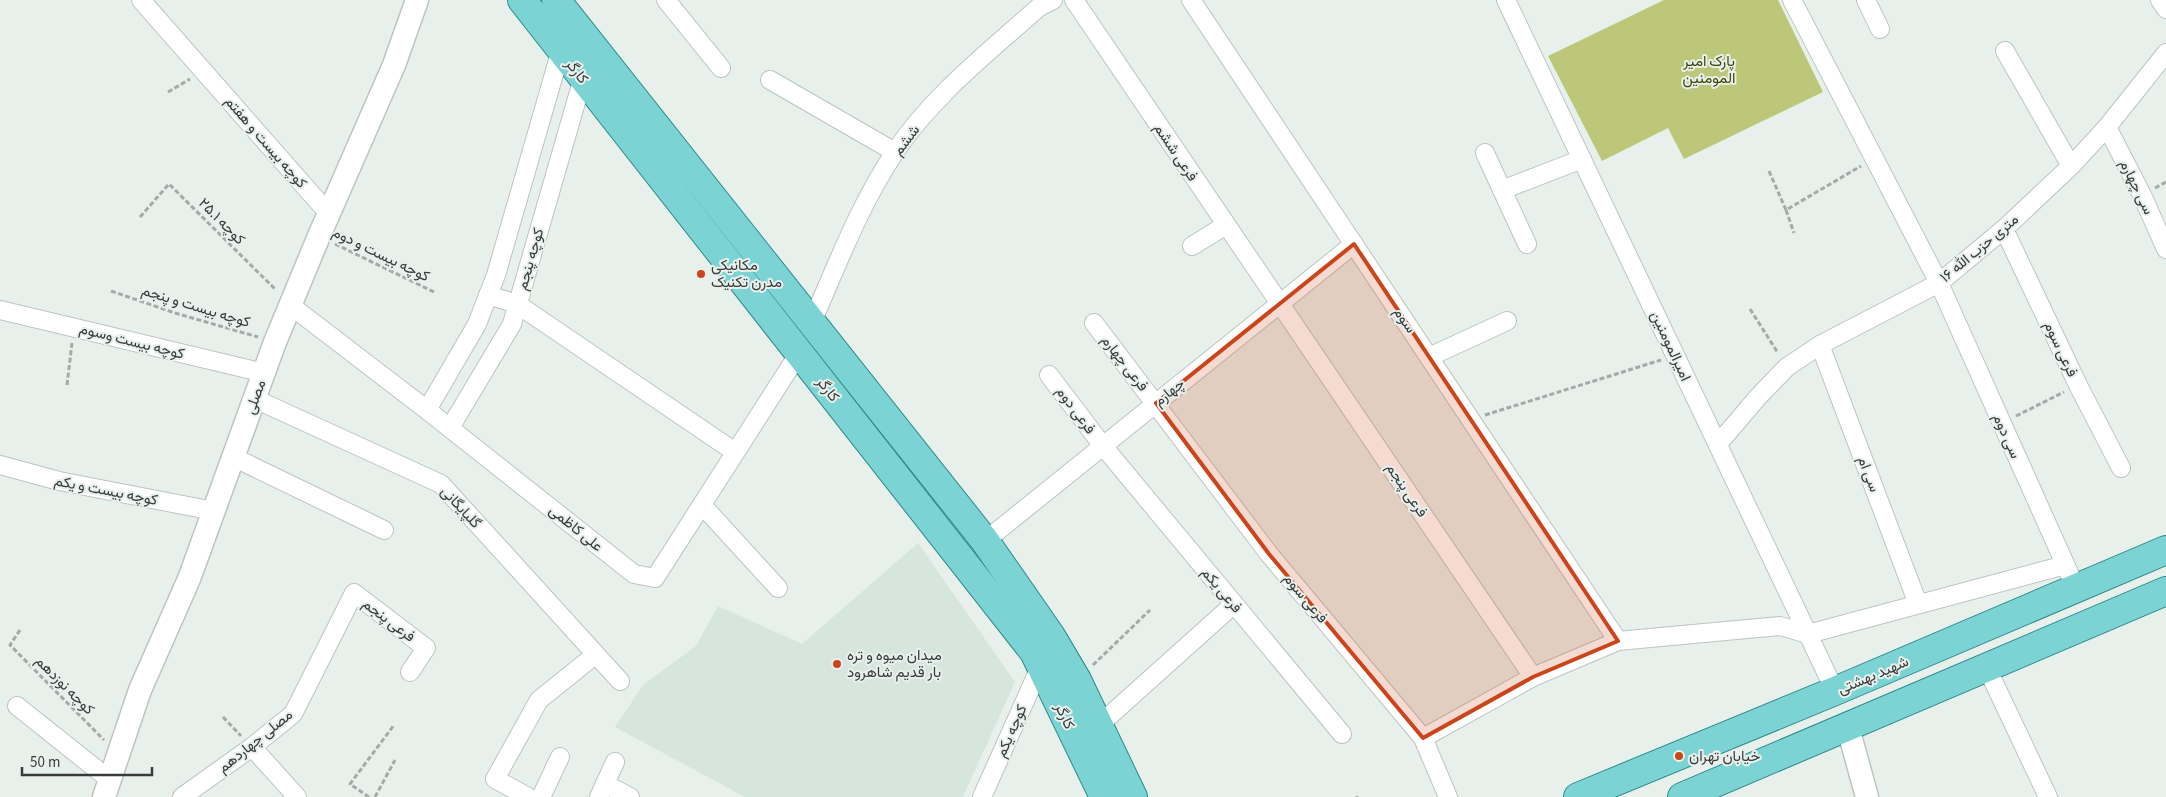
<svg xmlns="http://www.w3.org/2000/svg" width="2166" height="797" font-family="'Source Sans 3',Vazirmatn,sans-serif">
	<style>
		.built { fill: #d6e6df }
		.green { fill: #bdc77a }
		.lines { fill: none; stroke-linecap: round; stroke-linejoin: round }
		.minor-casing { stroke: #bcc4c0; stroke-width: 20 }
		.tertiary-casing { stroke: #bcc4c0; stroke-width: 25 }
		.primary-casing { stroke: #2b8b8a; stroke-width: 30 }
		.path { stroke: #a4aaa7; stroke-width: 3; stroke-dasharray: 5 2.5; stroke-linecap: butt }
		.minor { stroke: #fff; stroke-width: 18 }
		.tertiary { stroke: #fff; stroke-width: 22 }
		.primary { stroke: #7cd3d3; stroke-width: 28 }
		.marked { fill: #cc441a; fill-opacity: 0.2; stroke: #cc441a; stroke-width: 4; stroke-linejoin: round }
		.poi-dot { fill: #cc441a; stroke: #e8f0ec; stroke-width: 2 }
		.labels { text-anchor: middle; stroke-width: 4; stroke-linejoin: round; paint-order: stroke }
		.park-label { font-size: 15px; fill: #3f4505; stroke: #e8f0ec }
		.street-label { font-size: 15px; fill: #383b3a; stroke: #e8f0ec }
		.poi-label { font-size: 15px; fill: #383b3a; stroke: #e8f0ec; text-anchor: start }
	</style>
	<rect width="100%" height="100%" fill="#e8f0ec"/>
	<path class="built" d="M918 543 1015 682 963 797H745L615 727 644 684 696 646 718 606 802 644Z"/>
	<path class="green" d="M1664 0H1778L1823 92 1684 159 1668 128 1602 161 1548 56Z"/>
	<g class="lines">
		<g class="minor-casing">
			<g id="minor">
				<path d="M141 0 329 214"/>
				<path d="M666 0 721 68"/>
				<path d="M1074 0 1533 677"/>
				<path d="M1191 0 1618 641"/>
				<path d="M1506 0 1835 691"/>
				<path d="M1792 0 1939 283 2070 575"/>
				<path d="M1866 0 1880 29"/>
				<path d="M2160 0 2166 9"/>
				<path d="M2005 51 2071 166"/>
				<path d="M770 80 895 152"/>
				<path d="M2107 127 2142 195 2166 249"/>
				<path d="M1485 153 1527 244"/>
				<path d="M1502 190 1582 159"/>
				<path d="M2004 229 2078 385 2121 468"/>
				<path d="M1192 246 1226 225"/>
				<path d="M488 295 517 304 735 452"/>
				<path d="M290 305 427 410 634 574 655 578 799 353"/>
				<path d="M0 310 264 373"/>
				<path d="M812 322C837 265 860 204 895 152 933 95 989 52 1039 7L1053 0"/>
				<path d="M1094 323 1269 554 1423 738 1448 797"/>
				<path d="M1820 345 1918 604"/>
				<path d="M1429 357 1507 321"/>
				<path d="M1049 375 1103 446 1342 734"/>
				<path d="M255 399 441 484 620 681"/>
				<path d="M427 410 477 324 496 275 561 50"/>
				<path d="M450 428 512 324 583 78"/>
				<path d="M1718 444 1758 397 1787 367 1820 345 1939 283 2004 229 2071 166 2107 127 2166 53"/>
				<path d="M233 457 384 530"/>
				<path d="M0 465 59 481 214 511"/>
				<path d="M702 505 778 588"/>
				<path d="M985 541 1354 244"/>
				<path d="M1987 668 2048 797"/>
				<path d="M17 706 110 780"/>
				<path d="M1098 726 1234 604"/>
				<path d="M1423 738 1533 677 1618 641 1780 626 1808 634 2065 565"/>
				<path d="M252 747 297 797"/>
				<path d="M605 784 630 797"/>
				<path d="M182 797 252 747 293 714 354 593 426 648 410 672"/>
				<path d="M528 797 495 779 539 700 595 655"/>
				<path d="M541 797 560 757"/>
				<path d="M599 797 615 762"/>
				<path d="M982 797 1041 665"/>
			</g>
		</g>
		<g class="tertiary-casing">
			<g id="tertiary">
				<path d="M1848 728 1867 797"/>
				<path d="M104 797 140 690 189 579 275 342 319 236 394 65 417 0"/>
			</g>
		</g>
		<g class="primary-casing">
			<g id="primary">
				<path d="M522 0 1034 652 1104 797"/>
				<path d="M556 0 985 541 1051 636 1077 680 1133 797"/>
				<path d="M1578 797 1835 691 2166 550"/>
				<path d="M1682 797 2166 591"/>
			</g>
		</g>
		<g class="path">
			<path d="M168 92 190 79"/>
			<path d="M1769 171 1786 210 1861 166"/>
			<path d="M2155 188 2166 182"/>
			<path d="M1786 210 1794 233"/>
			<path d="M140 217 169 184 276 290"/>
			<path d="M335 244 434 292"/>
			<path d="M111 291 175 313 258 337"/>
			<path d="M1750 309 1778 353"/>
			<path d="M67 385 72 343"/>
			<path d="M1485 415 1661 360"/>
			<path d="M2016 416 2064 392"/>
			<path d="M20 630 10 645 104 740"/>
			<path d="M1093 665 1150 610"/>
			<path d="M223 717 241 736"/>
			<path d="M1357 796V797"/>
			<path d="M369 797 350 784 394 725"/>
			<path d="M375 797 395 760"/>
		</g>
		<use href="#minor" class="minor"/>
		<use href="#tertiary" class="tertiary"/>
		<use href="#primary" class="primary"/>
	</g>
	<path class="marked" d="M1354 244 1618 641 1533 677 1423 738 1269 554 1156 403Z"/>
	<g class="poi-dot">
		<circle cx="701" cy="274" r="5"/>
		<circle cx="837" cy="664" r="5"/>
		<circle cx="1679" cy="756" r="5"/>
	</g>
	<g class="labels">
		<g class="park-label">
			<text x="1709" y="66">پارک امیر<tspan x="1709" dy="17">المومنین</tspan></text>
		</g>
		<g class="street-label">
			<text transform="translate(577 71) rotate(52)" y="5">کارگر</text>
			<text transform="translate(906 140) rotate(-53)" y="5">ششم</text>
			<text transform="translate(266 142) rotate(49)" y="5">کوچه بیست و هفتم</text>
			<text transform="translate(1176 152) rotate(56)" y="5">فرعی ششم</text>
			<text transform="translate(2137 187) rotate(64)" y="5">سی چهارم</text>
			<text transform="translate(222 221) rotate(45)" y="5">کوچه ۲۵.۱</text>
			<text transform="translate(1979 248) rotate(-40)" y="5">۱۶ متری حزب الله</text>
			<text transform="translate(381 254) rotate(26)" y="5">کوچه بیست و دوم</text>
			<text transform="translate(530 259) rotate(-74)" y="5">کوچه پنجم</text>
			<text transform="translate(196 306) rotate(17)" y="5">کوچه بیست و پنجم</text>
			<text transform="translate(1405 320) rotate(56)" y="5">سوم</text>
			<text transform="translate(132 341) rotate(14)" y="5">کوچه بیست وسوم</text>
			<text transform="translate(1671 346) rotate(65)" y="5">امیرالمومنین</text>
			<text transform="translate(2061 349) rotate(65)" y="5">فرعی سوم</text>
			<text transform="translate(1125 363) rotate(52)" y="5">فرعی چهارم</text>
			<text transform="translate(828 389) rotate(52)" y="5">کارگر</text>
			<text transform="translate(1169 392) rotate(-39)" y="5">چهارم</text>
			<text transform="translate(255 397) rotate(-70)" y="5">مصلی</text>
			<text transform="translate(1076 410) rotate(53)" y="5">فرعی دوم</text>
			<text transform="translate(2007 436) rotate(66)" y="5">سی دوم</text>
			<text transform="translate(1869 474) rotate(69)" y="5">سی ام</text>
			<text transform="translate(106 490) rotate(11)" y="5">کوچه بیست و یکم</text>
			<text transform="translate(1407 490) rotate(56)" y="5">فرعی پنجم</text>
			<text transform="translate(461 507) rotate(47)" y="5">گلپایگانی</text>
			<text transform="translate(576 528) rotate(39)" y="5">علی کاظمی</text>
			<text transform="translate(1222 590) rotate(50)" y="5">فرعی یکم</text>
			<text transform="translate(1306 598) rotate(50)" y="5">فرعی سوم</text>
			<text transform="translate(389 620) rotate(37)" y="5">فرعی پنجم</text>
			<text transform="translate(1873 675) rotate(-23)" y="5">شهید بهشتی</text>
			<text transform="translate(65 685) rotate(45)" y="5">کوچه نوزدهم</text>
			<text transform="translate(1065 716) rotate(65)" y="5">کارگر</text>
			<text transform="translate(1011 731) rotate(-66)" y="5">کوچه یکم</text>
			<text transform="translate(255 741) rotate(-39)" y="5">مصلی چهاردهم</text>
		</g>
		<g class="poi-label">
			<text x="711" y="270">مکانیکی<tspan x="711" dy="17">مدرن تکنیک</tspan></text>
			<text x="847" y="660">میدان میوه و تره<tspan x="847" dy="17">بار قدیم شاهرود</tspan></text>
			<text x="1689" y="761">خیابان تهران</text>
		</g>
	</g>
	<path d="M22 767v8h130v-8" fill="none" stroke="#383b3a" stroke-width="2.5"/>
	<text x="30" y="767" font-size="15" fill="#383b3a" stroke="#e8f0ec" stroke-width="4" paint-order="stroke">50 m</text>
</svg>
